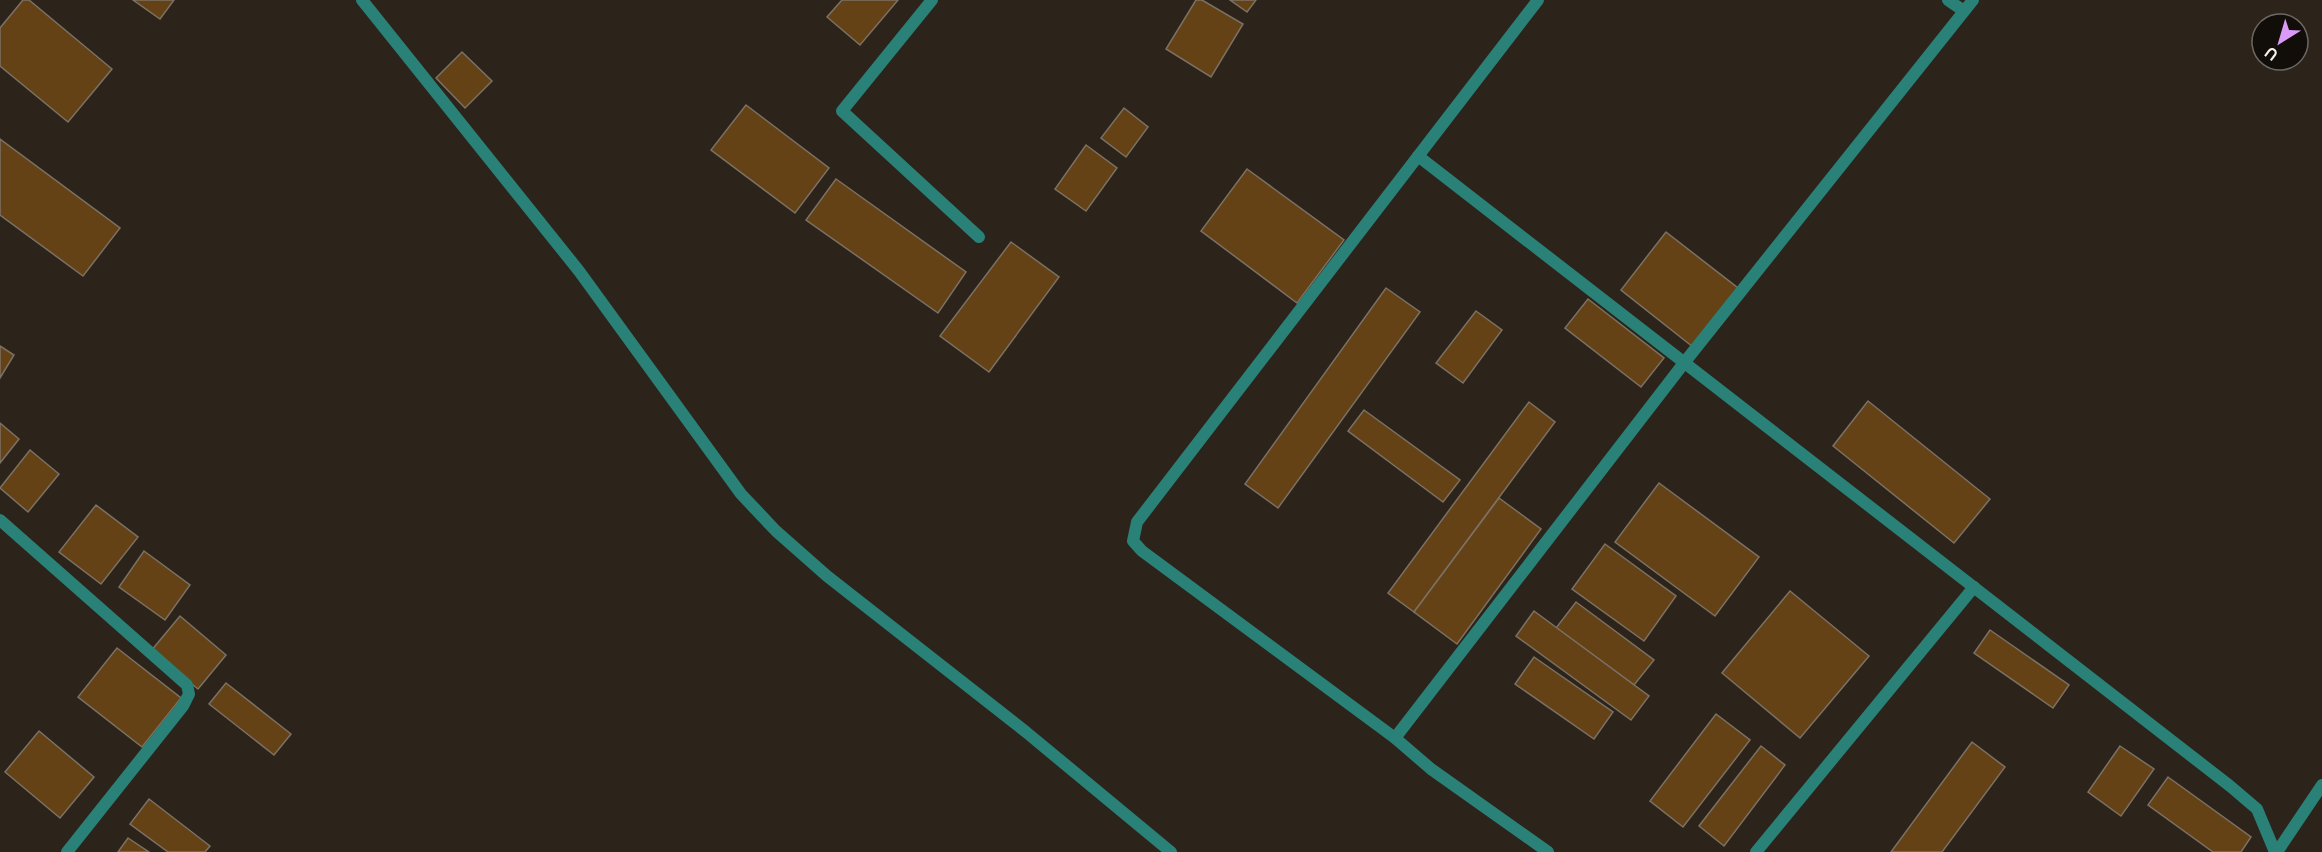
<svg xmlns="http://www.w3.org/2000/svg" width="2322" height="852" font-family="Cabin,sans-serif">
	<style>
		.building { fill: #644215; stroke: #7b7165; stroke-width: 1.5 }
		.lines { fill: none; stroke-linecap: round; stroke-linejoin: round }
		.minor { stroke: #298178; stroke-width: 12 }
		.tertiary { stroke: #298178; stroke-width: 12 }
	</style>
	<rect width="100%" height="100%" fill="#2c231a"/>
	<g class="building">
		<path d="M23 0H29L112 69 68 122 0 66V28Z"/>
		<path d="M133 0H174L160 19Z"/>
		<path d="M842 0H898L860 45 827 17Z"/>
		<path d="M1196 0H1202L1243 24 1211 77 1166 49Z"/>
		<path d="M1230 0H1256L1247 12Z"/>
		<path d="M462 52 492 81 465 108 436 78Z"/>
		<path d="M746 105 829 168 795 213 711 150Z"/>
		<path d="M1124 108 1148 127 1126 157 1101 138Z"/>
		<path d="M0 139 120 228 83 276 0 215Z"/>
		<path d="M1086 145 1117 168 1086 211 1055 189Z"/>
		<path d="M1247 169 1344 240 1297 303 1201 231Z"/>
		<path d="M836 179 966 272 938 313 806 220Z"/>
		<path d="M1666 232 1738 288 1693 347 1621 290Z"/>
		<path d="M1011 242 1059 277 989 372 940 336Z"/>
		<path d="M1386 288 1420 312 1278 508 1245 484Z"/>
		<path d="M1588 299 1664 358 1641 387 1565 328Z"/>
		<path d="M1476 311 1502 330 1463 383 1436 363Z"/>
		<path d="M0 346 14 355 0 378Z"/>
		<path d="M1868 401 1990 499 1954 543 1833 446Z"/>
		<path d="M1529 402 1555 422 1414 612 1388 593Z"/>
		<path d="M1364 410 1460 480 1443 502 1348 431Z"/>
		<path d="M0 423 19 439 0 463Z"/>
		<path d="M30 450 59 474 28 512 0 488Z"/>
		<path d="M1659 483 1759 557 1715 616 1615 542Z"/>
		<path d="M1499 498 1541 529 1457 644 1414 612Z"/>
		<path d="M96 505 138 537 101 584 59 552Z"/>
		<path d="M1605 544 1676 596 1644 641 1572 589Z"/>
		<path d="M144 551 190 585 165 620 119 587Z"/>
		<path d="M1790 591 1869 656 1800 738 1722 673Z"/>
		<path d="M1576 602 1654 660 1634 685 1556 628Z"/>
		<path d="M1534 611 1649 696 1631 720 1516 636Z"/>
		<path d="M180 616 226 655 198 689 151 651Z"/>
		<path d="M1990 630 2069 685 2053 708 1974 653Z"/>
		<path d="M117 648 181 698 142 747 78 697Z"/>
		<path d="M1534 657 1613 712 1594 739 1515 684Z"/>
		<path d="M226 683 291 734 274 755 209 704Z"/>
		<path d="M1716 714 1750 740 1683 827 1650 801Z"/>
		<path d="M39 731 94 777 60 818 5 772Z"/>
		<path d="M1972 742 2005 767 1942 852H1891Z"/>
		<path d="M1761 746 1785 765 1724 846 1699 826Z"/>
		<path d="M2120 746 2154 769 2121 816 2088 792Z"/>
		<path d="M2168 777 2251 837 2241 852H2213L2148 805Z"/>
		<path d="M149 799 210 846 205 852H168L130 824Z"/>
		<path d="M128 838 149 852H118Z"/>
	</g>
	<g class="lines">
		<g class="minor">
			<path d="M932 0 842 111 979 237"/>
			<path d="M1948 0 1964 11"/>
			<path d="M1418 156 2230 786 2257 809 2275 852"/>
			<path d="M0 520 187 685 189 694 183 706 67 852"/>
			<path d="M1395 738 1142 551 1133 541 1137 522 1538 0"/>
			<path d="M1548 852 1431 769 1395 738 1684 363 1973 0"/>
			<path d="M1756 852 1974 587"/>
			<path d="M2277 852 2322 785"/>
		</g>
		<path class="tertiary" d="M362 0 579 271 741 494 776 531 827 576 1026 732 1171 852"/>
	</g>
	<g transform="translate(2280 42) rotate(217)"><circle r="28" fill="#110d09" stroke="#6d6863" stroke-width="1.5"/>
	<path d="M0-4.5L10 22L0 15L-10 22Z" fill="#da9af6"/>
	<text y="-9" font-size="16" font-weight="bold" text-anchor="middle" fill="#f7f1eb">U</text>
	</g>
</svg>
